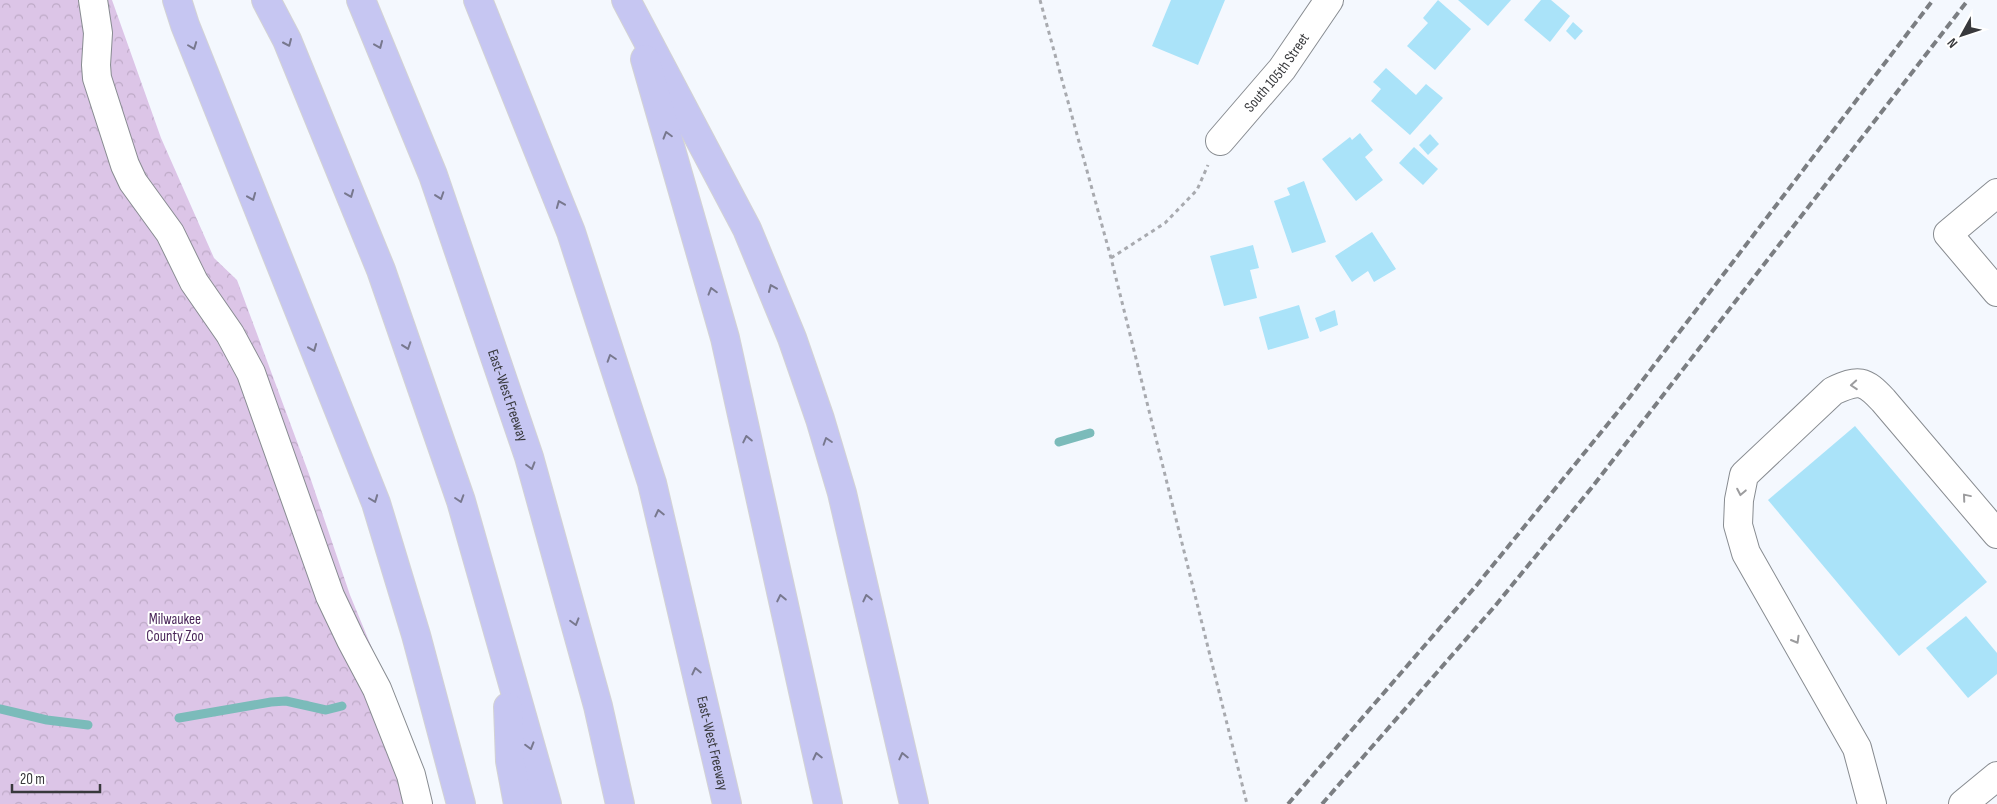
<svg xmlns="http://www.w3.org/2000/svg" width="1997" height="804" font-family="'Sofia Sans Condensed',sans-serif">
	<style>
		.park { fill: url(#park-crowns) }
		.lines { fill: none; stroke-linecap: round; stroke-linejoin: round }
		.stream { stroke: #7bbbba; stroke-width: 9 }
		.building { fill: #aae3f9 }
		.minor-casing { stroke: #888c91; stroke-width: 30 }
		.highway-casing { stroke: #d3d3d4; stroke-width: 30 }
		.path { stroke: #a8aaaf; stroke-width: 3; stroke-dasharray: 4 4; stroke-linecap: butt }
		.minor { stroke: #fff; stroke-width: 28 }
		.highway { stroke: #c6c6f2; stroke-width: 28 }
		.rail { stroke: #7b7e82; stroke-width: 4; stroke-dasharray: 8 4; stroke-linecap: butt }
		.oneway { stroke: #78788e }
		.oneway2 { stroke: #9c9c9e }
		.labels { text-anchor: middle; stroke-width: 4; stroke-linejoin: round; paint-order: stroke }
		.street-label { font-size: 15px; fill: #38393c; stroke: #fff }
		.park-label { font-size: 15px; fill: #4a265a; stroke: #fff }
	</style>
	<defs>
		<pattern id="park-crowns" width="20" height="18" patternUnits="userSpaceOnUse" patternTransform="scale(1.25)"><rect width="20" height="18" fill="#dcc5e7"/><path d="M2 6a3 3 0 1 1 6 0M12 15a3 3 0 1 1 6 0" fill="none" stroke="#beaac7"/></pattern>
	</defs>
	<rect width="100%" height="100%" fill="#f4f8fe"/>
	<path class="park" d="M0 0H112L161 138 214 258 237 280 309 474 350 595 424 774 431 804H0Z"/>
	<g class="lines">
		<g class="stream">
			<path d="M1059 442 1090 433"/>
			<path d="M0 709 47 720 88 725"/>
			<path d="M179 718 271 702 286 701 326 710 342 706"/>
		</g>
	</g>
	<g class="building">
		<path d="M1171 0H1225L1198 65 1152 46Z"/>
		<path d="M1438 0 1471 29 1435 70 1407 46 1428 23 1423 18Z"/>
		<path d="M1458 0H1511L1488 26Z"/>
		<path d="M1541 0H1551L1570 16 1550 42 1524 20Z"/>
		<path d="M1573 22 1583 31 1575 40 1566 31Z"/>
		<path d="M1386 68 1416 95 1426 84 1443 98 1410 135 1371 101 1381 89 1373 82Z"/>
		<path d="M1360 133 1373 150 1365 157 1383 180 1356 201 1322 159 1350 137 1352 140Z"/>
		<path d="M1430 134 1439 144 1428 155 1419 145Z"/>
		<path d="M1414 147 1438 169 1423 185 1399 163Z"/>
		<path d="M1304 181 1326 242 1292 253 1274 201 1290 195 1287 188Z"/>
		<path d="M1372 232 1396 269 1374 282 1368 271 1352 282 1335 256Z"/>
		<path d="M1253 245 1259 268 1250 270 1257 298 1224 306 1210 256Z"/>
		<path d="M1299 305 1309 338 1268 350 1259 317Z"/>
		<path d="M1335 310 1338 325 1320 332 1315 318Z"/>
		<path d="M1855 426 1987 582 1899 656 1768 500Z"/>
		<path d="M1966 616 1997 653V674L1968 698 1926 648Z"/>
	</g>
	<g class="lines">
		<g class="minor-casing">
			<g id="minor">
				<path d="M93 0 98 33 96 65 97 78 125 165 133 182 170 233 194 282 230 334 251 373 330 596 351 640 377 689 411 775 418 804"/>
				<path id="s1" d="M1220 141 1282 69 1329 0"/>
				<path d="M1997 193 1948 234 1997 292"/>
				<path d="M1872 804 1857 748 1746 553 1738 525 1739 500 1744 475 1833 391C1859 379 1864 380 1883 400L1997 534"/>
				<path d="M1963 804 1997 776"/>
			</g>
		</g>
		<g class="highway-casing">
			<g id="highway">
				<path d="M177 0 185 25 376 503 416 635 461 804"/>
				<path d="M266 0 287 40 381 270 461 501 547 804"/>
				<path id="s2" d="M361 0 433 175 529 457 598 706 620 804"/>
				<path id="s3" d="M478 0 571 232 652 483 727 804"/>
				<path d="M626 0 747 229 792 338 820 419 842 493 914 804"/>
				<path d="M645 59 725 338 828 804"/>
				<path d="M508 707 510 761 518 804"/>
			</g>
		</g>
		<g class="path">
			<path d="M1040 0 1111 258 1247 804"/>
			<path d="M1111 258 1165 223 1197 190 1208 165"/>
		</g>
		<use href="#minor" class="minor"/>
		<use href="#highway" class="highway"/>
		<g class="rail">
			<path d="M1288 804 1476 586 1629 398 1933 0"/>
			<path d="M1322 804 1495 606 1593 486 1968 0"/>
		</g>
	</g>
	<defs><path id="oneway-chevron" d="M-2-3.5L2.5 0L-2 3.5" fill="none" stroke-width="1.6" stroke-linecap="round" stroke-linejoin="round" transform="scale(1.25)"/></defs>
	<g class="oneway">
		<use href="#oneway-chevron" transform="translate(288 43) rotate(66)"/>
		<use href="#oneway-chevron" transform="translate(379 45) rotate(67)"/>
		<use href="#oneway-chevron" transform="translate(193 46) rotate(69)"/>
		<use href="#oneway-chevron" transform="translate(667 135) rotate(-106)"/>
		<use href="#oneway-chevron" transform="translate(350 194) rotate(68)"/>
		<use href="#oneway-chevron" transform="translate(440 196) rotate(71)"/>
		<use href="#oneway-chevron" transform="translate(252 197) rotate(68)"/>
		<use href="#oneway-chevron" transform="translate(560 204) rotate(-112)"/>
		<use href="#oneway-chevron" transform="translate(772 288) rotate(-113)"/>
		<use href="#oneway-chevron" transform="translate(712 291) rotate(-106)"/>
		<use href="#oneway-chevron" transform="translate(407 346) rotate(71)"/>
		<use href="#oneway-chevron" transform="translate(313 348) rotate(68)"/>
		<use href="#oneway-chevron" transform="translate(611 358) rotate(-108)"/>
		<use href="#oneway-chevron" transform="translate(747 439) rotate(-102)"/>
		<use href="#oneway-chevron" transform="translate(827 441) rotate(-108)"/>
		<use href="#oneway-chevron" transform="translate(531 466) rotate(74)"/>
		<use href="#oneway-chevron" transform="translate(374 499) rotate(69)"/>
		<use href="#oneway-chevron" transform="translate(460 499) rotate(72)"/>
		<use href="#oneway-chevron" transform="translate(659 513) rotate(-103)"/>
		<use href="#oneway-chevron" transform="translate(781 598) rotate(-102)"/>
		<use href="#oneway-chevron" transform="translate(867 598) rotate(-103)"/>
		<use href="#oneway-chevron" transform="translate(575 622) rotate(74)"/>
		<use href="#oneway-chevron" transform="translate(696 671) rotate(-103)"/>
		<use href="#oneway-chevron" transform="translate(530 746) rotate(74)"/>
		<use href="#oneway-chevron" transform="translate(817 756) rotate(-103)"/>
		<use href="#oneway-chevron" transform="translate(903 756) rotate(-103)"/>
	</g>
	<g class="oneway2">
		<use href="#oneway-chevron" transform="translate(1854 385) rotate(176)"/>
		<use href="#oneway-chevron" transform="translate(1741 492) rotate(101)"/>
		<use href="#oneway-chevron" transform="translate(1966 497) rotate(-130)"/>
		<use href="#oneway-chevron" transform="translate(1796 640) rotate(60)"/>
	</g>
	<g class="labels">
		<g class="street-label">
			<text dy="5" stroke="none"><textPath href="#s1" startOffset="89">South 105th Street</textPath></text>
			<text dy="5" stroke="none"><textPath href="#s2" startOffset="422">East-West Freeway</textPath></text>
			<text dy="5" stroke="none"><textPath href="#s3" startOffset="781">East-West Freeway</textPath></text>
		</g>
		<g class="park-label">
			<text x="175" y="624">Milwaukee<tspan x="175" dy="17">County Zoo</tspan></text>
		</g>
	</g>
	<g transform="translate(1962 35) rotate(230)" stroke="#ffffff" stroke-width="4" paint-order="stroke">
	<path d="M0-4L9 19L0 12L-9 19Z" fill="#38393c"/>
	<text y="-8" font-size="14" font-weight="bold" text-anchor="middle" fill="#38393c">N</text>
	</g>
	<path d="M12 784v8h88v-8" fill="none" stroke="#38393c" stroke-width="2.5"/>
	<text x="20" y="784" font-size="15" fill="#38393c" stroke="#ffffff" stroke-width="4" paint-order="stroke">20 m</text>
</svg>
